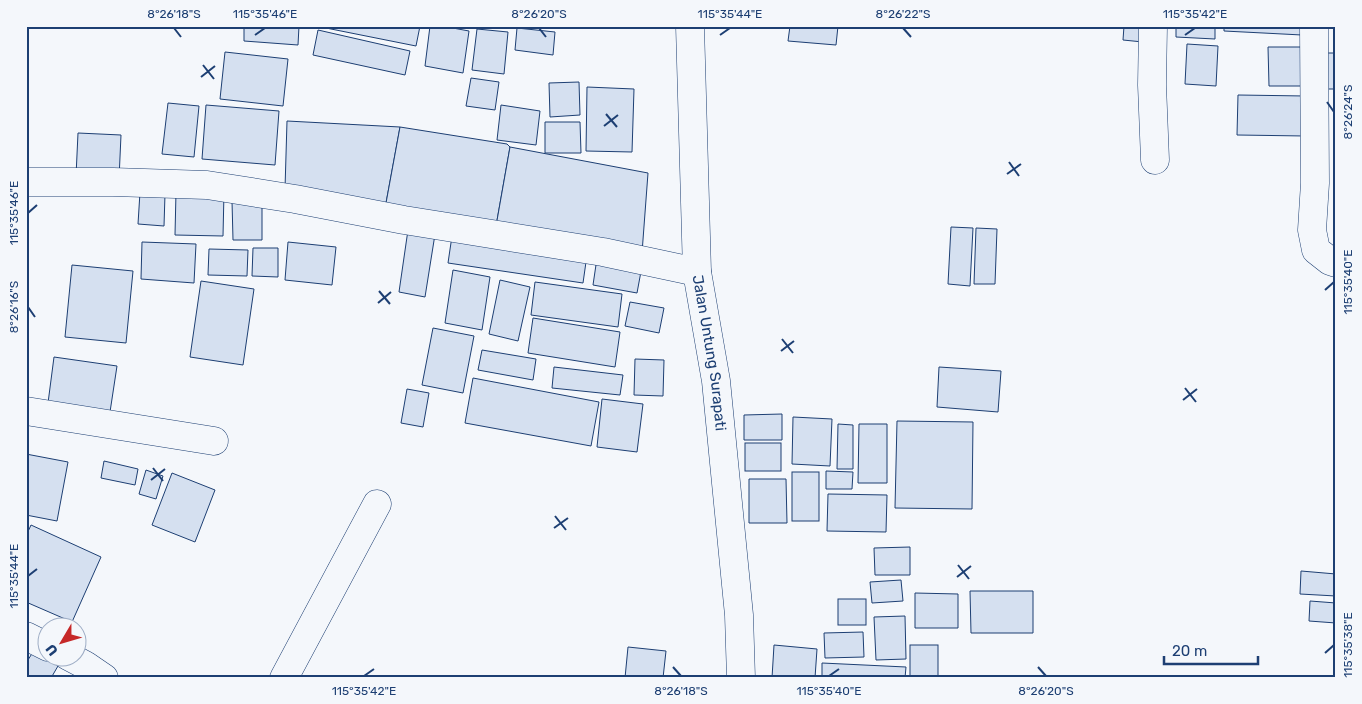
<svg xmlns="http://www.w3.org/2000/svg" width="1362" height="704" font-family="Rubik,sans-serif">
	<style>
		.building { fill: #d5e0f0; stroke: #1d3f73 }
		.lines { fill: none; stroke-linecap: round; stroke-linejoin: round }
		.minor-casing { stroke: #1d3f73; stroke-width: 29 }
		.highway-casing { stroke: #1d3f73; stroke-width: 29 }
		.minor { stroke: #f4f7fb; stroke-width: 28 }
		.highway { stroke: #f4f7fb; stroke-width: 28 }
		.ticks { fill: none; stroke: #1d3f73; stroke-width: 2 }
		.labels { text-anchor: middle; stroke-width: 4; stroke-linejoin: round; paint-order: stroke }
		.street-label { font-size: 15px; fill: #1d3f73; stroke: #f4f7fb }
		.neatline { fill: none; stroke: #1d3f73; stroke-width: 2 }
		.ticks-label { font-size: 12px; text-anchor: middle; fill: #1d3f73 }
	</style>
	<rect width="100%" height="100%" fill="#f4f7fb"/>
	<g class="building">
		<path d="M244 26H299L298 45 244 41Z"/>
		<path d="M326 26H420L416 46 326 28Z"/>
		<path d="M430 26H442L469 31 463 73 425 66Z"/>
		<path d="M790 26H838L836 45 788 41Z"/>
		<path d="M1124 26H1145L1143 42 1123 40Z"/>
		<path d="M1176 26H1215V39L1176 37Z"/>
		<path d="M1224 26H1302V35L1224 31Z"/>
		<path d="M517 28 555 32 553 55 515 50Z"/>
		<path d="M477 29 508 32 504 74 472 70Z"/>
		<path d="M318 30 410 51 405 75 313 55Z"/>
		<path d="M1187 44 1218 46 1216 86 1185 84Z"/>
		<path d="M1268 47H1306V86H1269Z"/>
		<path d="M225 52 288 59 283 106 220 99Z"/>
		<rect x="1326" y="53" width="10" height="36"/>
		<path d="M471 78 499 82 495 110 466 106Z"/>
		<path d="M579 82 580 115 550 117 549 83Z"/>
		<path d="M587 87 634 89 632 152 586 151Z"/>
		<path d="M1238 95 1305 96V136L1237 135Z"/>
		<path d="M168 103 199 106 194 157 162 154Z"/>
		<path d="M206 105 279 111 275 165 202 159Z"/>
		<path d="M501 105 540 111 536 145 497 140Z"/>
		<path d="M287 121 400 127 386 203 285 189Z"/>
		<path d="M545 122H580L581 153H545Z"/>
		<path d="M400 127 507 144 510 147 496 226 386 203Z"/>
		<path d="M78 133 121 135 119 179 76 176Z"/>
		<path d="M510 147 648 173 642 253 496 226Z"/>
		<path d="M140 192 165 194 164 226 138 224Z"/>
		<path d="M176 192H224L223 236 175 235Z"/>
		<path d="M232 201H262V240H233Z"/>
		<path d="M409 223 436 228 425 297 399 292Z"/>
		<path d="M951 227 973 228 970 286 948 284Z"/>
		<path d="M976 228 997 229 995 284H974Z"/>
		<path d="M452 236 587 255 583 283 448 263Z"/>
		<path d="M142 242 196 244 194 283 141 279Z"/>
		<path d="M288 242 336 247 332 285 285 280Z"/>
		<path d="M253 248H278V277L252 276Z"/>
		<path d="M209 249 248 250 247 276 208 275Z"/>
		<path d="M597 258 642 266 637 293 593 285Z"/>
		<path d="M72 265 133 271 126 343 65 337Z"/>
		<path d="M453 270 490 277 482 330 445 323Z"/>
		<path d="M500 280 530 287 518 341 489 334Z"/>
		<path d="M201 281 254 289 243 365 190 357Z"/>
		<path d="M535 282 622 294 618 327 531 315Z"/>
		<path d="M630 302 664 308 659 333 625 326Z"/>
		<path d="M533 318 620 332 615 367 528 353Z"/>
		<path d="M433 328 474 336 463 393 422 385Z"/>
		<path d="M482 350 536 359 533 380 478 370Z"/>
		<path d="M54 357 117 366 110 412 48 403Z"/>
		<path d="M635 359 664 360 663 396 634 395Z"/>
		<path d="M554 367 623 375 620 395 552 388Z"/>
		<path d="M939 367 1001 371 998 412 937 407Z"/>
		<path d="M473 378 599 402 591 446 465 423Z"/>
		<path d="M407 389 429 393 423 427 401 423Z"/>
		<path d="M602 399 643 404 637 452 597 447Z"/>
		<path d="M782 414V440H744V415Z"/>
		<path d="M793 417 832 419 830 466 792 464Z"/>
		<path d="M897 421 973 422 972 509 895 508Z"/>
		<path d="M838 424 853 425V469H837Z"/>
		<path d="M859 424H887V483H858Z"/>
		<rect x="745" y="443" width="36" height="28"/>
		<path d="M26 454 68 462 57 521 26 515Z"/>
		<path d="M104 461 138 469 135 485 101 478Z"/>
		<path d="M146 470 163 476 156 499 139 494Z"/>
		<path d="M826 471 853 472 852 489H826Z"/>
		<rect x="792" y="472" width="27" height="49"/>
		<path d="M172 473 215 490 195 542 152 525Z"/>
		<path d="M749 479H786L787 523H749Z"/>
		<path d="M828 494 887 495 886 532 827 531Z"/>
		<path d="M31 525 101 557 72 622 26 602V536Z"/>
		<path d="M910 547V575H875L874 548Z"/>
		<path d="M1301 571 1336 574V596L1300 594Z"/>
		<path d="M901 580 903 601 872 603 870 582Z"/>
		<path d="M970 591H1033V633H971Z"/>
		<path d="M915 593 958 594V628H915Z"/>
		<rect x="838" y="599" width="28" height="26"/>
		<path d="M1310 601 1336 603V623L1309 621Z"/>
		<path d="M905 616 906 659 876 660 874 617Z"/>
		<path d="M863 632 864 657 825 658 824 633Z"/>
		<path d="M774 645 817 649 815 678H772Z"/>
		<rect x="910" y="645" width="28" height="33"/>
		<path d="M628 647 666 651 663 678H625Z"/>
		<path d="M33 652 58 666 51 678H26V663Z"/>
		<path d="M822 663 906 667 905 678H822Z"/>
	</g>
	<g class="lines">
		<g class="minor-casing">
			<g id="minor">
				<path d="M1153 26 1152 85 1155 160"/>
				<path d="M1314 26 1315 183 1312 230 1316 250 1330 261 1336 263"/>
				<path d="M26 182H113L207 185 295 199 404 220 603 252 697 272"/>
				<path d="M26 411 214 441"/>
				<path d="M26 636 48 647"/>
				<path d="M68 656 85 665 104 678"/>
				<path d="M284 678 377 504"/>
			</g>
		</g>
		<g class="highway-casing">
			<g id="highway">
				<path id="s1" d="M690 26 697 272 716 381 739 615 741 678"/>
			</g>
		</g>
		<use href="#minor" class="minor"/>
		<use href="#highway" class="highway"/>
	</g>
	<path class="ticks" d="M174 28 181 37M539 28 546 37M903 28 911 37M255 35 265 28M720 35 730 28M1185 35 1195 28M203 65 214 79M201 77 215 66M1327 102 1334 112M606 114 617 127M604 126 618 115M1009 162 1019 176M1007 174 1021 164M28 213 37 205M1325 290 1334 282M379 291 390 304M378 303 391 292M28 307 35 317M782 339 793 353M781 351 794 341M1185 388 1196 402M1183 400 1197 389M153 468 163 481M151 480 165 469M555 516 566 530M554 528 568 518M958 565 969 579M28 576 37 569M957 577 971 566M1325 653 1334 645M673 667 681 676M1038 667 1046 676M364 676 374 669M829 676 839 669"/>
	<g class="labels">
		<g class="street-label">
			<text dy="5" stroke="none"><textPath href="#s1" startOffset="328">Jalan Untung Surapati</textPath></text>
		</g>
	</g>
	<rect width="1362" height="704" fill="none" stroke="#f4f7fb" stroke-width="55"/>
	<g transform="translate(62 642) rotate(232)"><circle r="24" fill="#f4f7fb" stroke="#9eadc5"/>
	<path d="M0-4L9 19L0 12L-9 19Z" fill="#c62828"/>
	<text y="-8" font-size="14" font-weight="bold" text-anchor="middle" fill="#1d3f73">U</text>
	</g>
	<path d="M1164 656v8h94v-8" fill="none" stroke="#1d3f73" stroke-width="2.5"/>
	<text x="1172" y="656" font-size="15" fill="#1d3f73" stroke="#f4f7fb" stroke-width="4" paint-order="stroke">20 m</text>
	<rect x="28" y="28" width="1306" height="648" class="neatline"/>
	<g class="ticks-label">
		<text x="174" y="18">8°26'18"S</text>
		<text x="265" y="18">115°35'46"E</text>
		<text x="539" y="18">8°26'20"S</text>
		<text x="730" y="18">115°35'44"E</text>
		<text x="903" y="18">8°26'22"S</text>
		<text x="1195" y="18">115°35'42"E</text>
		<text transform="translate(1348 112) rotate(-90)" y="4">8°26'24"S</text>
		<text transform="translate(14 213) rotate(-90)" y="4">115°35'46"E</text>
		<text transform="translate(1348 282) rotate(-90)" y="4">115°35'40"E</text>
		<text transform="translate(14 307) rotate(-90)" y="4">8°26'16"S</text>
		<text transform="translate(14 576) rotate(-90)" y="4">115°35'44"E</text>
		<text transform="translate(1348 645) rotate(-90)" y="4">115°35'38"E</text>
		<text x="364" y="695">115°35'42"E</text>
		<text x="681" y="695">8°26'18"S</text>
		<text x="829" y="695">115°35'40"E</text>
		<text x="1046" y="695">8°26'20"S</text>
	</g>
</svg>
